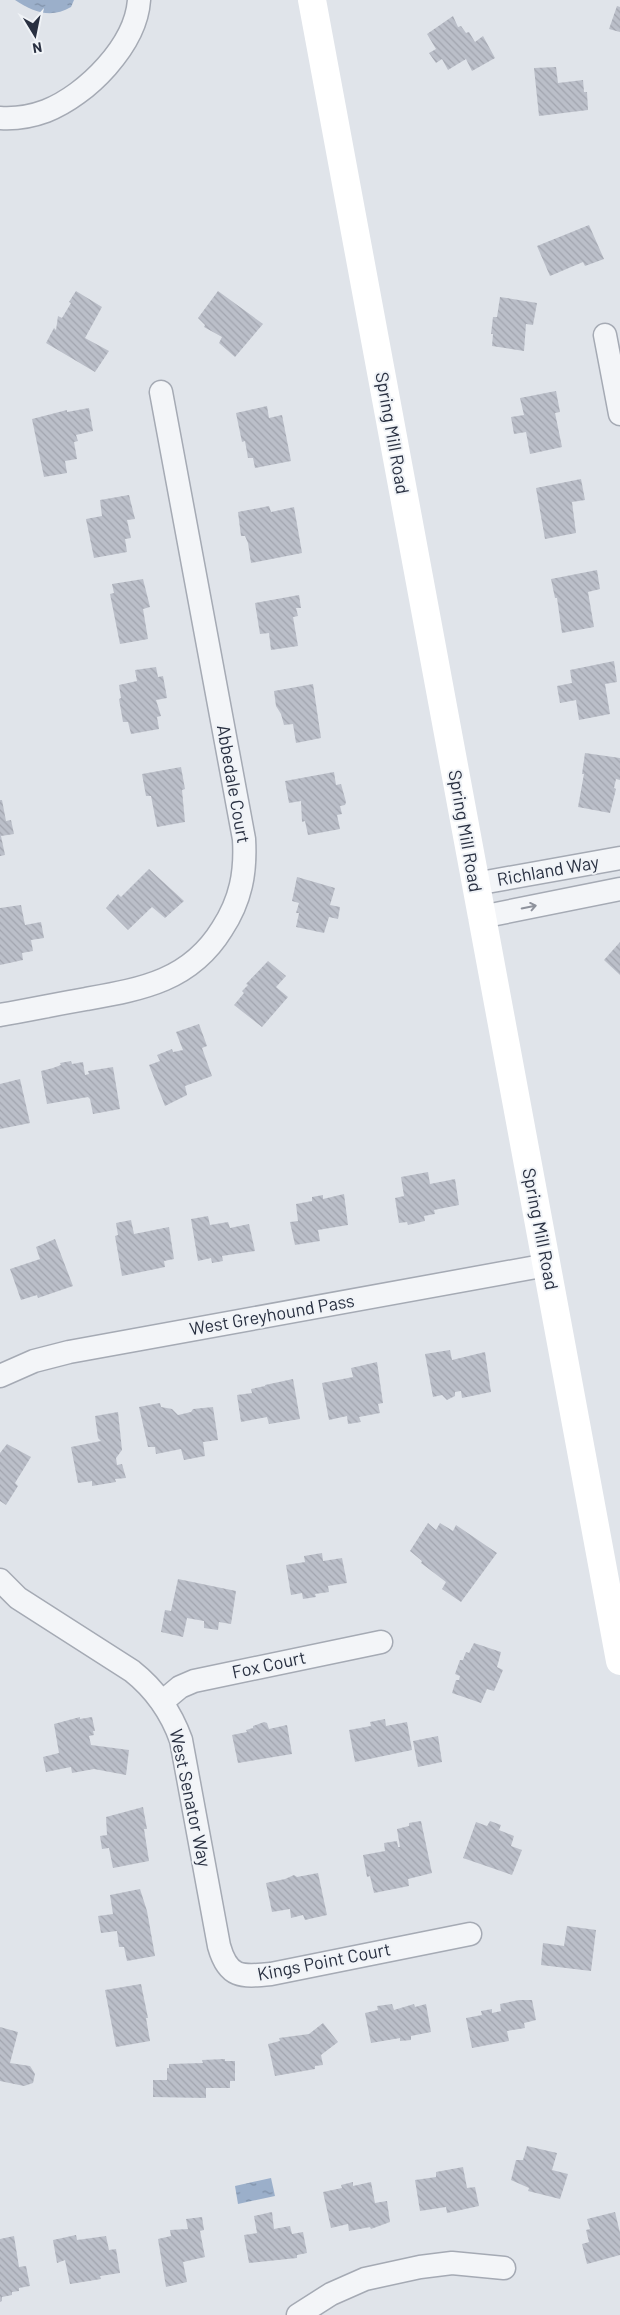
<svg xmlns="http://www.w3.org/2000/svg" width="620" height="2315" font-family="Barlow,sans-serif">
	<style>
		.water { fill: url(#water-ripples) }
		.building { fill: url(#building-back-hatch) }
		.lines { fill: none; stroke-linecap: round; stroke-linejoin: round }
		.street-casing { stroke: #a5aab4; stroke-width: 25 }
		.street { stroke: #f3f5f8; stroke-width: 22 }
		.secondary { stroke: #fff; stroke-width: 28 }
		.oneway { stroke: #8e929c }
		.labels { text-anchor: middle; stroke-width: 4; stroke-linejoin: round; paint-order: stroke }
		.street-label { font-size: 18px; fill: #293041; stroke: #f0f3f7 }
	</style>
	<defs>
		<pattern id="water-ripples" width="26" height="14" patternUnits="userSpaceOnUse" patternTransform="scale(1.25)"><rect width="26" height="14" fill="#9bafca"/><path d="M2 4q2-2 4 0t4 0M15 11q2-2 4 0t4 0" fill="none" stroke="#7e8fa6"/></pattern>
		<pattern id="building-back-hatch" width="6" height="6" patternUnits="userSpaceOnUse" patternTransform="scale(1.25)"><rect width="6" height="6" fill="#bbbfc9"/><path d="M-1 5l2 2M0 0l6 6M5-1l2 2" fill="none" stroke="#a1a4ae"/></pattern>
	</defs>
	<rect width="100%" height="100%" fill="#e0e4ea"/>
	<g class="water">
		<path d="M15 0H74L71 7C51 19 33 12 15 0Z"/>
		<path d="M271 2178 275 2196 238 2204 235 2186Z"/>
	</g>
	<g class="building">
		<path d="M617 6 620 7V32L609 29Z"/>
		<path d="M453 16 458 27 461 26 466 33 469 32 475 42 483 36 495 58 472 71 466 59 448 70 442 59 436 63 429 53 436 49 427 34Z"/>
		<path d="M556 67 558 83 583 80 584 92H587L588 110 539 116 534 68Z"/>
		<path d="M589 225 604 259 585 266 583 262 550 276 537 246Z"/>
		<path d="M76 291 102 307 85 338 109 351 95 372 46 343 54 328 56 330 58 316 62 318 71 303 69 302Z"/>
		<path d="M218 291 263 324 235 357 219 343 222 337 204 327 205 325 198 318Z"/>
		<path d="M500 297 537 303 533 325 526 324 524 351 492 346 493 334H491L493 317H497Z"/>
		<path d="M556 391 560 412 555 413 562 447 530 454 526 432 514 434 511 417 524 415 520 398Z"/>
		<path d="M267 406 269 418 282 415 291 461 255 468 253 458H248L245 441 242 442 236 413Z"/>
		<path d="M89 408 93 431 76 435 78 441 74 442 77 459 65 461 67 473 44 477 32 419 67 410V412Z"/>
		<path d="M581 479 585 500 572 502 576 533 545 539 536 488Z"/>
		<path d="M129 495 135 519 127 520 131 538 125 539 127 552 94 558 86 519 102 516 100 500Z"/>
		<path d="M269 506 271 512 294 507 302 553 251 563 248 543 245 536H241L238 512Z"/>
		<path d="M597 570 600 589 588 592 594 627 562 633 557 598H555L551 579Z"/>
		<path d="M143 579 150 607 143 609 148 639 120 644 110 594 114 593 112 584Z"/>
		<path d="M299 595 301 608H296L298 616 293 617 298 646 271 650 269 633 260 634 255 603Z"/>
		<path d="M614 661 617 682 605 684 610 714 579 720 576 700 560 703 557 686 572 683 570 670Z"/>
		<path d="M156 667 158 677 163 676 167 698 156 700 161 716 157 717 159 729 131 734 128 722H123L119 699 121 698 119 685 137 681 135 670Z"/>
		<path d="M313 684 321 738 296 743 293 724 284 725 281 714 276 706 274 691Z"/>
		<path d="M585 753 620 758V780L616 779 614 788 616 789 610 813 578 807 584 774H582Z"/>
		<path d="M181 767 185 789 182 790 185 822 157 827 151 796H146L142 774Z"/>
		<path d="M334 772 336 785 341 784 346 802 345 805 340 806 342 814 337 815 340 829 308 835 305 821 302 822 301 801 289 803 285 781Z"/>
		<path d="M0 800H2L6 821 11 820 14 834 1 836 5 855 0 856Z"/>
		<path d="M149 869 184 901 165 918 152 907 128 930 106 908 118 894 121 897Z"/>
		<path d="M297 877 335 888 330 905 340 907 338 919 329 917 324 933 296 927 299 913H296L299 903 292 901Z"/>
		<path d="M21 905 25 925 41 922 44 938 31 940 33 951 22 953 23 960 0 965V908Z"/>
		<path d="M620 942V975L604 960Z"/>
		<path d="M268 961 286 976 276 987 288 997 262 1027 234 1005 244 993 242 991 248 985 246 984Z"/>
		<path d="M199 1024 207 1046 202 1048 212 1076 185 1086 187 1095 165 1106 149 1065 160 1061 157 1055 172 1049 173 1052 183 1050 176 1032Z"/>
		<path d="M71 1061 72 1064 83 1062 85 1075 89 1074 88 1071 113 1067 120 1109 93 1114 90 1099 88 1097 47 1104 41 1071 53 1068 61 1065 60 1063Z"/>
		<path d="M20 1079 30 1123 0 1129V1084Z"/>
		<path d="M428 1172 430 1184 455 1179 459 1205 434 1210 435 1214 424 1216 425 1221 408 1225 407 1222 399 1223 395 1198 404 1196 401 1177Z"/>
		<path d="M344 1194 348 1225 318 1230 320 1241 295 1245 290 1222 298 1221 296 1204 312 1201V1197L323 1195V1199Z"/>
		<path d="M208 1216 210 1225 228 1222 230 1228 249 1224 255 1251 222 1256 223 1261 212 1263 211 1258 198 1261 191 1219Z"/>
		<path d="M131 1220 134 1234 169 1227 174 1259 164 1261 165 1267 122 1276 115 1236 118 1235 116 1223Z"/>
		<path d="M55 1239 73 1286 38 1298 37 1295 21 1300 10 1269 40 1259 36 1247Z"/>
		<path d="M450 1350 452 1360 485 1352 491 1392 462 1398 461 1391 455 1392V1396L447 1400 442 1395 433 1397 425 1354Z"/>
		<path d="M377 1362 383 1403 378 1404 380 1413 359 1417 361 1422 348 1424 347 1416 329 1420 322 1383 353 1377 351 1368Z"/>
		<path d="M293 1379 300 1419 269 1424 267 1417 241 1422 237 1395 252 1393 251 1389 265 1386V1385Z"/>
		<path d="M160 1403 161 1407 172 1409 178 1415 191 1412 193 1409 213 1407 218 1440 203 1442 205 1456 184 1460 181 1449 156 1454 155 1447H148L139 1407Z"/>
		<path d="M118 1412 122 1450 116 1458 117 1465 122 1464 126 1478 115 1479 116 1482 92 1486V1481L78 1483 71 1447 101 1441 98 1438 95 1416Z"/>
		<path d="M7 1444 31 1457 15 1483 18 1486 6 1505 0 1501V1453Z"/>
		<path d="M428 1523 436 1530 440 1523 453 1531 456 1525 497 1553 461 1602 442 1589 446 1582 421 1563 422 1561 410 1551Z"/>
		<path d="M322 1553 323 1561 342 1558 347 1583 328 1586 329 1592 315 1594 316 1597 303 1599 302 1593 291 1595 286 1565 305 1562 304 1556Z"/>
		<path d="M178 1579 236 1591 231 1624 219 1622 218 1630 204 1628V1621L187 1618 183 1637 161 1632 165 1610 171 1611Z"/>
		<path d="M474 1643 501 1652 497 1667 503 1670 494 1691 487 1689 481 1703 452 1693 456 1680H459L460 1676 455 1674 460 1660H463L466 1652 469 1653Z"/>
		<path d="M80 1717V1719L92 1717 95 1731H93L94 1735 89 1736 91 1745 129 1750 126 1775 94 1769 72 1773 71 1767 46 1772 43 1757 59 1753 54 1724Z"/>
		<path d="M385 1719 386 1726 407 1722 412 1750 355 1762 349 1730 371 1726 370 1722Z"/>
		<path d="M264 1722 267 1723 269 1729 287 1725 292 1754 238 1763 232 1735 247 1732 246 1730 253 1728V1726Z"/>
		<path d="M438 1736 442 1762 418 1767 413 1741Z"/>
		<path d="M143 1807 147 1829H144L149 1861 113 1868 109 1848 102 1849 100 1836 107 1835 106 1817Z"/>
		<path d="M421 1821 432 1873 408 1879 409 1886 374 1893 370 1876 367 1877 363 1855 385 1851 384 1843 397 1841 398 1847H400L397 1829 409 1826V1823Z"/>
		<path d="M490 1821 501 1825 499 1830 514 1836 511 1846 522 1850 512 1875 463 1858 476 1822 487 1826Z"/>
		<path d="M318 1873 327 1915 305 1920 303 1915 291 1918 290 1909 272 1912 266 1883 285 1879 294 1875 297 1877Z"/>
		<path d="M140 1889 147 1911 155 1956 127 1961 124 1947H119L117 1931 101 1933 98 1916 113 1914 110 1895Z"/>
		<path d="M567 1926 596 1930 591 1971 541 1965 543 1943 564 1946Z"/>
		<path d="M141 1984 148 2018H146L150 2041 116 2047 105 1990Z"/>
		<path d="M519 2000H532L536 2020 524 2023 525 2028 507 2031 509 2041 472 2048 466 2018 482 2015 481 2011 492 2009V2013L501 2011 500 2004Z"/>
		<path d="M392 2004 394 2010 414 2004 415 2007 426 2004 431 2032 411 2036V2040L400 2041V2038L371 2043 365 2013 378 2010 377 2006Z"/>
		<path d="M323 2023 338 2042 321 2055 323 2065 315 2066V2069L275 2076 268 2044 280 2041 279 2038 309 2034Z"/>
		<path d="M0 2027 18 2032 10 2063 30 2066 35 2074 33 2083 24 2086 0 2081Z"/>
		<path d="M225 2059V2061H235V2081H230V2088H206V2098L153 2097V2080H167V2068H169V2064L203 2063 202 2060Z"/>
		<path d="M527 2146 557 2153 552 2170 568 2174 560 2199 528 2191 529 2188 511 2180 516 2160H523Z"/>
		<path d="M463 2167 467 2188 475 2187 479 2206 447 2213 446 2207 420 2211 415 2180 436 2177V2172Z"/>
		<path d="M353 2182V2186L371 2182 375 2203 387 2201 390 2222 371 2229 370 2227 349 2231 348 2224 331 2228 323 2192 342 2188 341 2185Z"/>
		<path d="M272 2212 274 2229 290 2226 292 2234 303 2232 307 2253 297 2255V2258L249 2263 244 2235 257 2233 254 2216Z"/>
		<path d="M615 2212 620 2233V2255L587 2264 582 2244 589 2242 586 2230 590 2229 587 2219Z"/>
		<path d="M202 2217 204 2230 200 2231 205 2257 183 2262 187 2282 166 2287 158 2239 171 2236 170 2230 188 2229 186 2219Z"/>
		<path d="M76 2235 77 2240 106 2236 109 2250 116 2249 120 2273 100 2276 101 2279 70 2284 65 2260 57 2263 53 2240Z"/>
		<path d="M14 2236 19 2267 26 2266 30 2286 19 2288V2291L12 2292V2295L2 2297V2301L0 2302V2239Z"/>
	</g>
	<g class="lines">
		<g class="street-casing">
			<g id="street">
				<path d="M0 118C16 119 30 117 46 111 87 95 136 45 139 0"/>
				<path d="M605 335 620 414"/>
				<path d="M475 884 620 858"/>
				<path d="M481 917 620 889"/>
				<path d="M0 1015C29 1010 57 1004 86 999 142 989 190 981 222 929 241 900 246 872 244 839L161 392"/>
				<path d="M0 1376 34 1361 69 1352 547 1265"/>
				<path d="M0 1580 18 1598 132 1671C156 1690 171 1712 181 1740L219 1946C228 1978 241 1977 271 1974L470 1934"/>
				<path d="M162 1702 180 1687 194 1681 381 1642"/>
				<path d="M298 2315 331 2294 365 2279 420 2267 452 2263 504 2268"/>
			</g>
		</g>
		<use href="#street" class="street"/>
		<path class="secondary" d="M312 0 620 1661"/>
	</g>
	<defs><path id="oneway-shaft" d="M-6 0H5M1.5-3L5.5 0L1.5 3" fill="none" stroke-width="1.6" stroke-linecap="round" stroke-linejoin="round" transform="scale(1.25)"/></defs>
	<use class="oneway" href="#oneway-shaft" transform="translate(529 907) rotate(-11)"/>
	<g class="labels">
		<g class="street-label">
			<text transform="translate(392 433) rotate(80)" y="6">Spring Mill Road</text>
			<text transform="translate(233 784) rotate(80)" y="6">Abbedale Court</text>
			<text transform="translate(465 831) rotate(80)" y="6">Spring Mill Road</text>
			<text transform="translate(548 871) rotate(-10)" y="6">Richland Way</text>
			<text transform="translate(540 1229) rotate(79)" y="6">Spring Mill Road</text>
			<text transform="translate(272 1315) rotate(-10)" y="6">West Greyhound Pass</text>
			<text transform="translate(269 1665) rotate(-12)" y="6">Fox Court</text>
			<text transform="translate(190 1798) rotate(78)" y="6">West Senator Way</text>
			<text transform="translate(324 1962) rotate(-11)" y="6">Kings Point Court</text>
		</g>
	</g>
	<g transform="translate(35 35) rotate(170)" stroke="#f0f3f7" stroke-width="4" paint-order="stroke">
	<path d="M0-4L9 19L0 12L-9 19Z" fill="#293041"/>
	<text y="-8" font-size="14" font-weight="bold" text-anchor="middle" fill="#293041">N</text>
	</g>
</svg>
